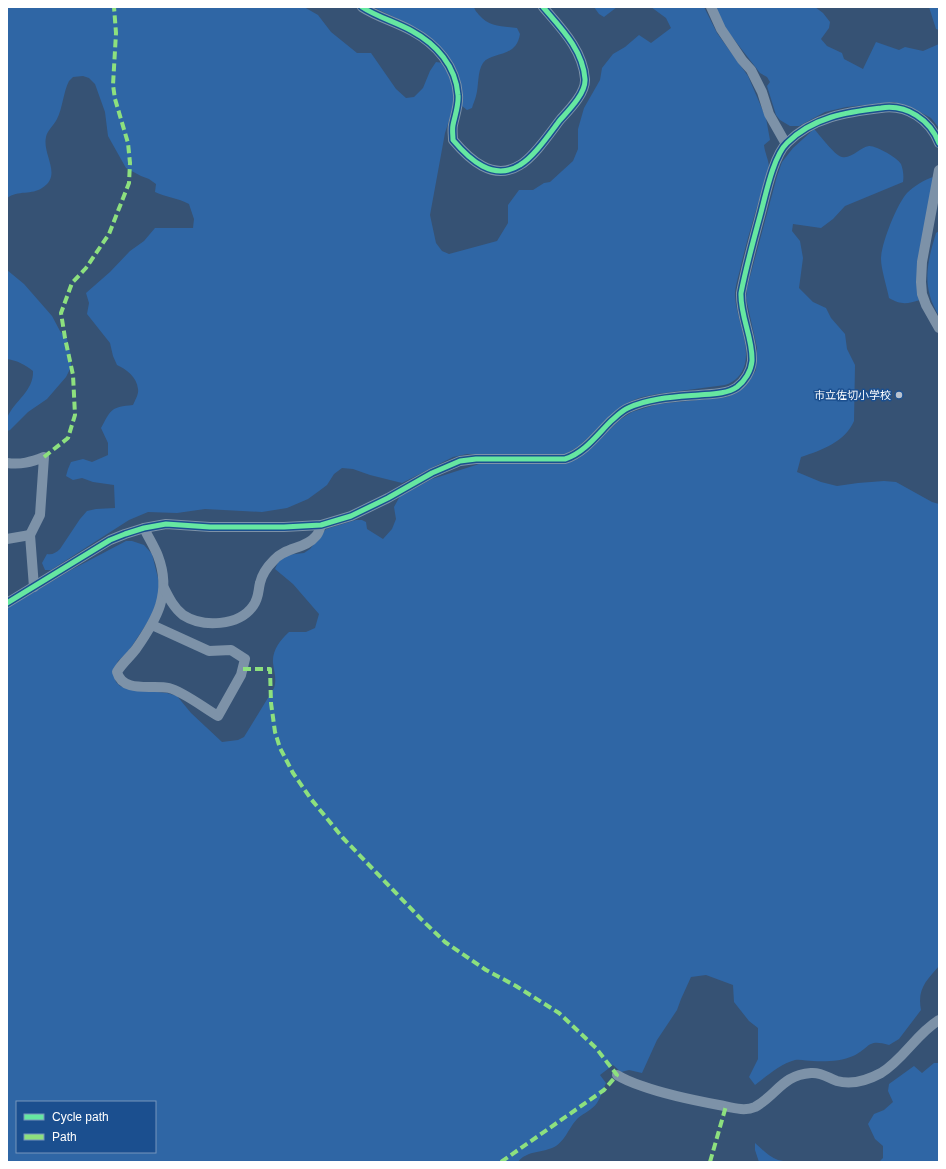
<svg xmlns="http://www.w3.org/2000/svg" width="946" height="1169" font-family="Helvetica,'Noto Sans JP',sans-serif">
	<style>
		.green { fill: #2f66a5; fill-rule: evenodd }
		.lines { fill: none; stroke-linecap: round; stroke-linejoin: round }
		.minor { stroke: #7d92a8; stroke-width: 10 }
		.quiet { stroke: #8de07e; stroke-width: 4; stroke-dasharray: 8 4; stroke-linecap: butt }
		.cycleway-casing { stroke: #1b4f8f; stroke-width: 8 }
		.cycleway { stroke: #66e7a1; stroke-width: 5 }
		.poi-dot { fill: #b9c2ce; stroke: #1b4f8f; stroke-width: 1.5 }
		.labels { text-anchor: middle; stroke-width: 3; stroke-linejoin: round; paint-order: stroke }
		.poi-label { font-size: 11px; fill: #fff; stroke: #1b4f8f; text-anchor: end }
	</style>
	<rect width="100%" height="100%" fill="#365274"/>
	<g class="green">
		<path d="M7 7H304L318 15 331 32 357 53H371L396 89 406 98 414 97 423 88 430 71 436 62 443 63 453 81 454 105 445 133 430 215 436 243 442 251 449 254 497 241 508 223V205L519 190H533L544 183 550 182 573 161 578 149V129L584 108 600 80 602 68 613 54 625 47 639 35 651 43 671 28 666 18 651 7H704L717 33 748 76 766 118 770 140 764 145C765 154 769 160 769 168 759 200 749 232 741 265 739 275 735 286 735 295 736 318 750 343 745 364 742 375 735 382 725 385L657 394 642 397 631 401 621 407 579 446 564 455 467 454 453 457 402 483 370 475 353 469 342 468 334 474 327 485 319 491 308 499 287 508 262 512 205 509 177 513 148 512 129 520 51 570H45L42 563 47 554C52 555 56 553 60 549L80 519 87 511 96 509 115 508 114 485 93 482 82 478 73 480 66 476 68 469 71 462 83 459 92 462 108 455V443L101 428C111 409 111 407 133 405 135 400 139 394 138 389 137 377 126 369 117 365L113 356 110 343 87 314 89 303 86 293 110 272 130 251 144 241 155 228H193L194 219 189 204C178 198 166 197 155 192L156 184 149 179 141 176 126 168 108 136 105 112 95 84 89 78 83 76 73 77 69 81C63 93 63 107 57 119 54 125 47 131 46 137 42 155 63 175 42 188 32 195 18 190 7 198Z"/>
		<path d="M373 7H474C475 11 477 12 479 15 489 27 502 26 517 28L520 34C516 59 492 51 483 63 477 72 479 86 476 96 475 100 473 104 472 108L467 110 462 106 458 78 415 28 398 19Z"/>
		<path d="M594 7H617L604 17 599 14Z"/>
		<path d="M716 7H815L823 13 830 22 829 28 821 39 827 46 842 53 844 59 863 69 876 42 899 50 905 47 923 51 939 44V128L931 118 918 111 894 102 846 107 825 112 799 126H790L780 120 776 115 767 86 770 82 767 77 760 73 726 29Z"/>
		<path d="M929 7H939V30L936 29Z"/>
		<path d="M814 129C820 135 834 155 842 157 852 159 860 147 869 146 875 145 898 158 901 164 903 169 904 176 903 182L845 206 833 219 821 228 793 224 792 231 800 241 803 258 799 288 813 302 826 308 831 318 845 334 847 349 855 365 854 421C845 442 822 450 801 457L797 472 821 482 837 486 858 483 884 481 896 482 932 502 939 504V966C926 981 917 989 921 1010L899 1039 889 1045C867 1038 870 1048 853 1056 842 1061 825 1062 813 1061 808 1061 800 1059 795 1060 780 1064 767 1076 755 1085L749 1077 758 1059V1028L749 1021 734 1002 733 985 706 975 691 977 681 999 677 1010 657 1040 642 1073 629 1070 621 1072 613 1065 600 1075 606 1083C603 1089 601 1097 597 1103 592 1110 584 1113 578 1118 568 1128 565 1143 552 1148 540 1153 526 1151 518 1162H7V608L71 570 126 541H132L144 545 152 554 160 586 159 595 151 617 128 652 118 661 113 672 116 682 120 686 129 689 167 693 177 696 191 713 222 742 238 740 244 737 274 688C277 679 274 672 273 663 272 651 280 640 289 632H306L315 628 319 614 293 584 275 569 280 558 287 555 304 553 310 549 326 529 356 520H362L366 522 367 529 383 539 392 529 396 519 394 507 400 496 432 479 479 464H563L579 458 621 419 632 412 658 404 727 397 736 393 748 383 756 370 757 348 746 298 747 288 777 176 782 162 793 148ZM17 1102H155V1152H17Z"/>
		<path d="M933 177 920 300C907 304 901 305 889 298 887 287 881 269 881 259 881 244 897 204 907 193 914 186 924 180 933 177Z"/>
		<path d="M939 231V316C921 287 927 263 936 233Z"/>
		<path d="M7 270 24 284 52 316 60 331 67 339 71 356V367L66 377 47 399 28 412 10 430 7 431C7 427 6 422 7 418 14 401 34 391 33 371 24 364 18 361 7 359Z"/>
		<path d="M934 1063H939V1162H879L883 1158V1146L875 1139 868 1124 874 1114 884 1110 893 1102 888 1091 889 1084 914 1066 922 1073Z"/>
		<path d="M755 1143C762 1149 769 1157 778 1160 785 1162 793 1160 800 1162H759L755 1150Z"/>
	</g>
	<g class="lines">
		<g class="minor">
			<path d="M362 7C377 17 396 22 412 31 436 44 456 66 458 95 459 105 455 115 453 125 452 130 453 135 453 140 469 159 493 182 520 165 534 157 550 133 560 120 569 110 586 93 585 79 583 50 561 28 543 7"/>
			<path d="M711 7 721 29 742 60 751 70 762 92 769 114 786 144"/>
			<path d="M939 170 922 262 921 282 922 294 926 305 939 328"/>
			<path d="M7 463C21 465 31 462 44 457L40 515 30 535 34 587"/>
			<path d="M144 528C148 537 154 546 158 556 172 593 157 619 136 649 130 657 122 663 117 672 123 694 153 684 169 688 184 692 204 708 218 716L241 675 245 659 231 650 209 651 152 625"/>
			<path d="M7 539 30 535"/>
			<path d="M164 588C169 598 174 608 183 615 203 628 239 626 253 606 259 598 258 591 260 583 262 574 268 566 274 560 285 547 306 549 316 536 319 533 320 528 321 525"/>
			<path d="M7 603 110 540 125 534 144 528 166 524 210 527H284L321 525 351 516 388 498 432 473 460 461 476 459H565C584 453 597 435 611 421 616 417 621 411 628 408 650 398 675 397 699 395 711 394 727 394 737 387 745 381 751 371 752 361 753 338 740 316 741 293 746 267 753 242 760 216 765 198 773 156 787 143 813 117 847 112 881 108 907 104 930 120 939 143"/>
			<path d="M617 1075C625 1080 633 1083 642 1086 667 1095 692 1100 719 1105 730 1107 744 1112 755 1107 777 1095 782 1075 811 1073 822 1072 828 1078 837 1081 851 1085 868 1080 881 1073 904 1059 916 1034 939 1020"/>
		</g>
		<g class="quiet">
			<path d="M44 457 68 438 75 415 73 375 65 338 61 313 72 283 86 268 109 234 129 183 130 163 128 143 115 99 113 85 116 33 114 7"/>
			<path d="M243 669H270L271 703 275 732 280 748 293 773 311 799 343 838 421 919 445 942 486 970 516 986 559 1013 596 1048 617 1075 604 1090 501 1162"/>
			<path d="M710 1162 726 1106"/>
		</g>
		<g class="cycleway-casing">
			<g id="cycleway">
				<path d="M362 7C377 17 396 22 412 31 436 44 456 66 458 95 459 105 455 115 453 125 452 130 453 135 453 140 469 159 493 182 520 165 534 157 550 133 560 120 569 110 586 93 585 79 583 50 561 28 543 7"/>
				<path d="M7 603 110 540 125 534 144 528 166 524 210 527H284L321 525 351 516 388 498 432 473 460 461 476 459H565C584 453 597 435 611 421 616 417 621 411 628 408 650 398 675 397 699 395 711 394 727 394 737 387 745 381 751 371 752 361 753 338 740 316 741 293 746 267 753 242 760 216 765 198 773 156 787 143 813 117 847 112 881 108 907 104 930 120 939 143"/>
			</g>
		</g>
		<use href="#cycleway" class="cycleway"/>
	</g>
	<circle class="poi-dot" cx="899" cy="395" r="4"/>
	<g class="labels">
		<g class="poi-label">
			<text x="891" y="399">市立佐切小学校</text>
		</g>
	</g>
	<rect width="946" height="1169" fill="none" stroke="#ffffff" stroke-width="16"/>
	<rect x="16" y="1101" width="140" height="52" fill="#1b4f8f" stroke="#7695bc"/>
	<rect x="24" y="1114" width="20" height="6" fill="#66e7a1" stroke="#7695bc"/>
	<text x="52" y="1121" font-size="12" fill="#ffffff">Cycle path</text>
	<rect x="24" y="1134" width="20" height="6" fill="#8de07e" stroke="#7695bc"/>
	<text x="52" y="1141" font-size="12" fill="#ffffff">Path</text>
</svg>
